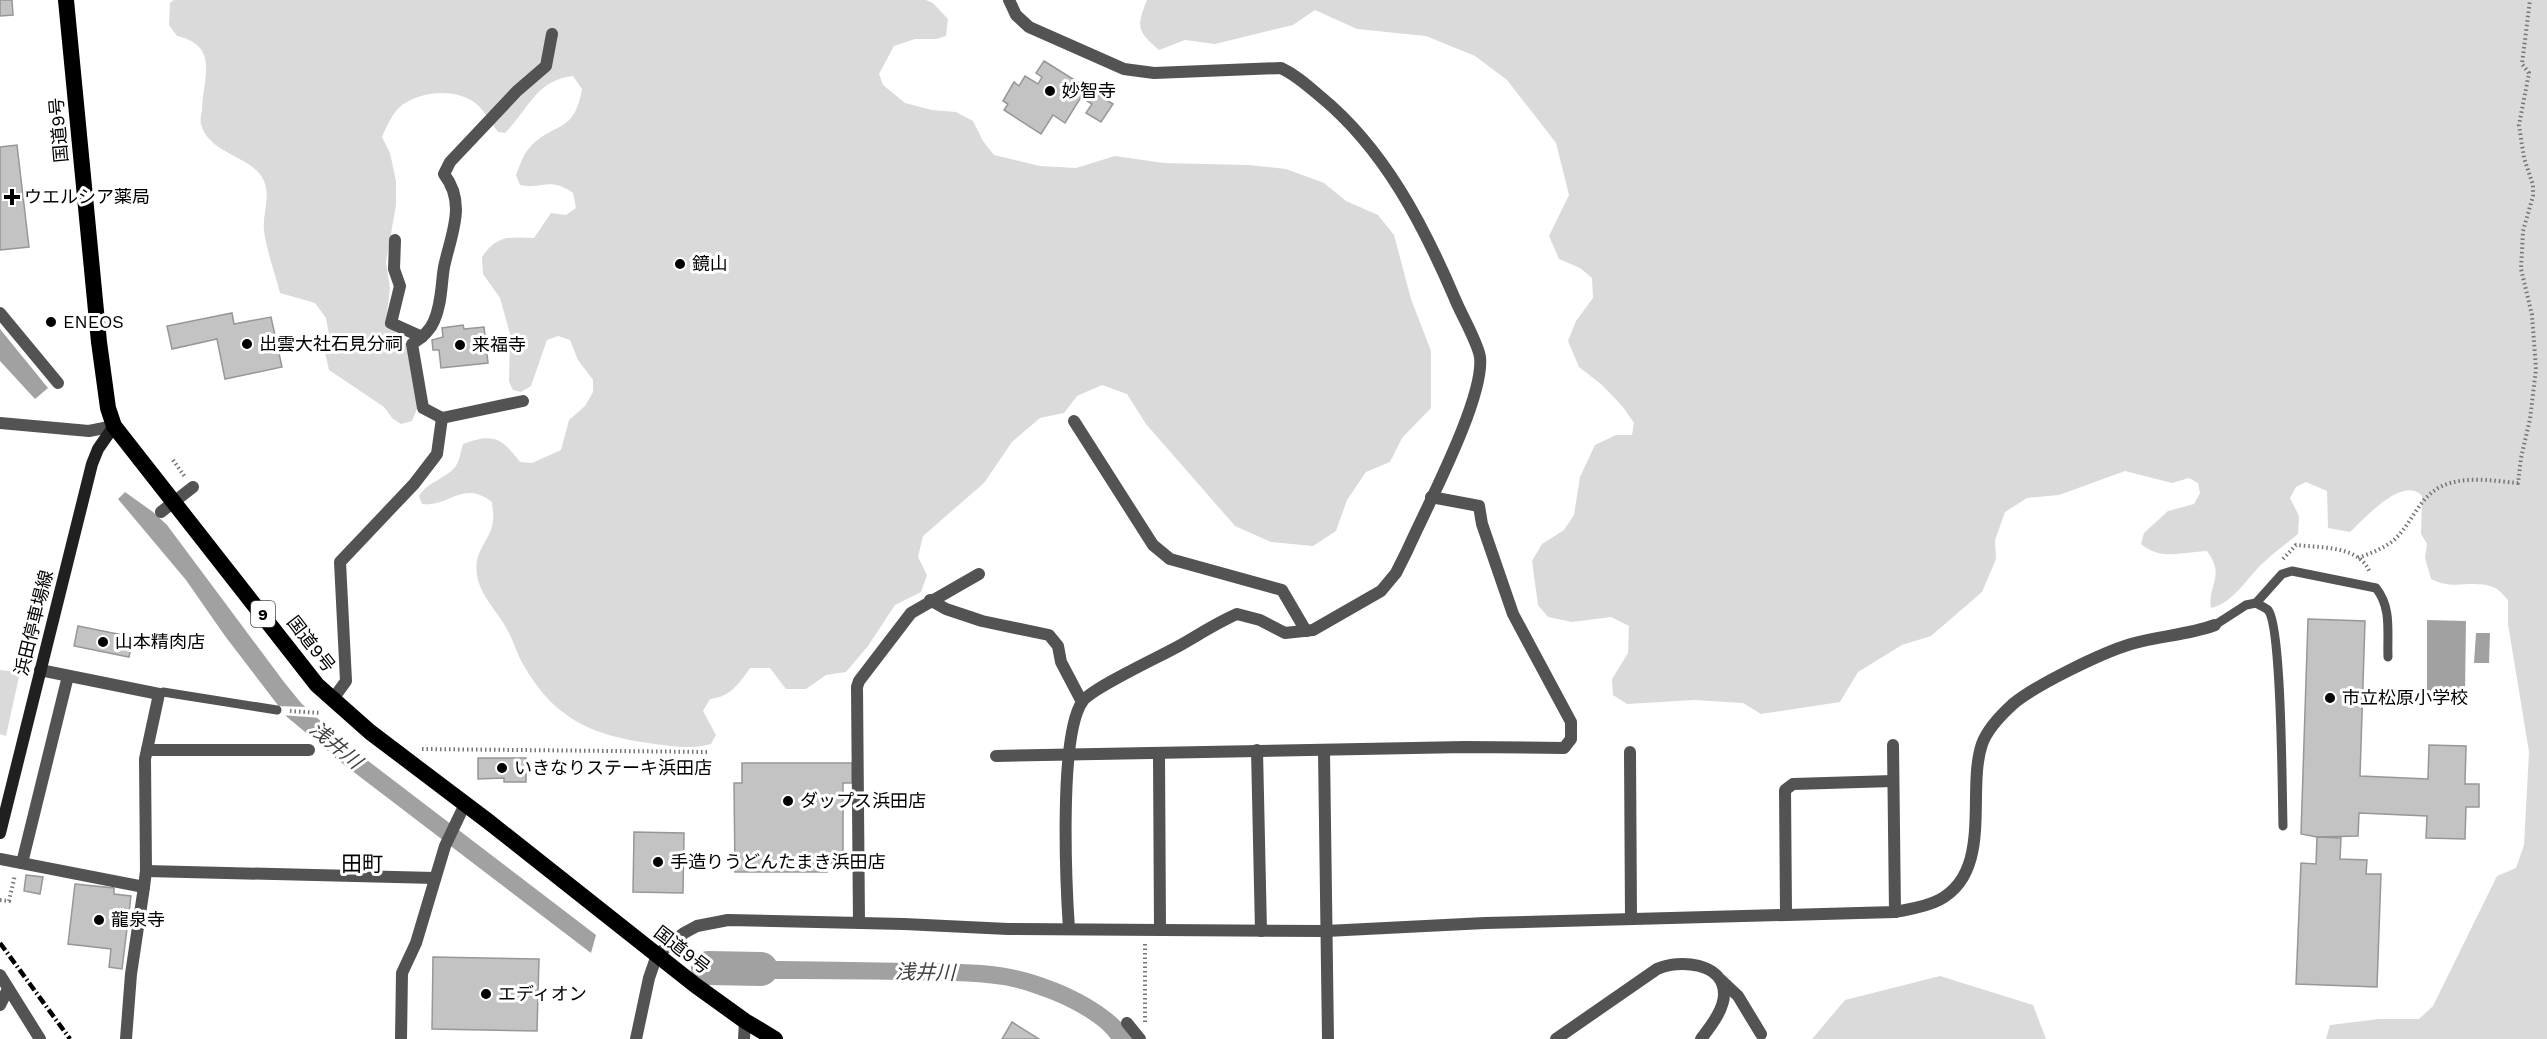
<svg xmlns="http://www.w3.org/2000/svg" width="2547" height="1039" font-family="'Work Sans','Noto Sans JP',sans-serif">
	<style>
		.green { fill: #dadada }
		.water { fill: #a1a1a1 }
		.pier { fill: #fff }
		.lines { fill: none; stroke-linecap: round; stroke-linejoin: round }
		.river { stroke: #a1a1a1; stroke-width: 34 }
		.building { fill: #c3c3c3; stroke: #979797; stroke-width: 1.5 }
		.path { stroke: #757575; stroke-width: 4; stroke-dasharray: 1.5 3; stroke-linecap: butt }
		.service { stroke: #535353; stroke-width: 9 }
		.pedestrian { stroke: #535353; stroke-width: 12 }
		.minor { stroke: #535353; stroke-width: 12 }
		.tertiary { stroke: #535353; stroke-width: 12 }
		.secondary { stroke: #202020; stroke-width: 12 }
		.trunk { stroke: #000; stroke-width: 16 }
		.rail { stroke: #000; stroke-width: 4.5; stroke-dasharray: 9 3 1.5 3; stroke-linecap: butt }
		.poi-dot { fill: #000; stroke: #fff; stroke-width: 2 }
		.labels { text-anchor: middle; stroke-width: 6; stroke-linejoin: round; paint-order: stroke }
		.shield { fill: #fff; stroke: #4c4c4c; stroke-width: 1.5 }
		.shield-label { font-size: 16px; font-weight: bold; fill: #000 }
		.poi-label { font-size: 18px; fill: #000; stroke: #fff; text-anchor: start }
		.street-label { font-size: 18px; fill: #000; stroke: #fff }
		.water-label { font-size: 20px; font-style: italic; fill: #424242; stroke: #fff }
		.quarter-label { font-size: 21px; fill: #000; stroke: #fff }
	</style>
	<rect width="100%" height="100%" fill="#fff"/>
	<g class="green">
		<path d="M174 0H926L933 3 948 19 946 36 936 39H915L894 46 879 74 883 85 905 103 932 110 956 112 973 121 983 141 994 155 1040 166 1076 168 1115 156 1164 163 1248 165 1286 169 1324 183 1346 201 1378 215 1394 235 1411 299 1431 351V408L1402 438 1390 462 1366 472 1347 500 1336 531 1313 546 1271 542 1235 526 1146 424 1127 394 1102 385 1077 396 1064 413 1040 418 1012 442 984 483 923 536 918 557 927 575 921 592 895 605 868 646 846 672 826 675 806 689H786L770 668H750C739 684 730 697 710 699L703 711 716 735 711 744C689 750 671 746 648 743 591 735 553 718 523 664 517 654 514 642 508 631 499 613 480 596 477 575 473 549 491 542 493 520 494 514 492 508 492 502 462 479 449 508 422 504L419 496C429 480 448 479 457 464 460 459 461 450 463 444 493 433 501 437 520 462L532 463 561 450 569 420 585 406 593 392V380L578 360 570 340 558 336 547 340 531 386 521 392 513 390 509 382 510 334 500 298 483 274 482 257C497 235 509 237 534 238L551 213 566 215 576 208 573 193C549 176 543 190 520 185L516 175C520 165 523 154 531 146 556 121 574 134 582 89L573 76C536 80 529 109 505 133L498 132C491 123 483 108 474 102 454 88 421 91 402 105 392 113 387 126 382 137L390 153 396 181V205L386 262 390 288 386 321 407 345 418 406 412 421 401 424 392 418 384 407 329 370 324 348 329 335 326 318 315 303 280 293C275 273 267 252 264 231 262 214 271 199 264 181 254 156 209 155 201 124 200 120 201 114 202 110 203 77 220 46 177 36L169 25 170 3Z"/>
		<path d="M1147 0H2547V1039H2326L2330 1025 2379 1019H2419L2433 1006 2497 876 2516 868 2524 845 2529 752 2508 624V600C2504 596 2499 589 2493 587 2471 579 2453 591 2431 579L2425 558 2427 544 2421 534 2422 496C2403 475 2365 518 2350 532L2328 528 2327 491 2306 482 2296 487 2290 498 2299 516 2298 534C2287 543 2275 552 2264 562 2248 576 2234 603 2211 608 2207 585 2226 577 2207 551 2183 552 2161 561 2141 544L2144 533 2168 511 2194 504 2200 493 2198 483 2189 478 2172 483 2125 471 2059 495 2027 498 2005 512 1995 540 1996 559 1982 592 1931 636 1902 645 1858 672 1840 702 1761 714 1743 703 1694 700 1627 704 1613 695 1612 679 1628 653 1629 626 1611 617 1572 622 1548 617 1538 605 1532 561 1542 544 1564 530 1574 515 1580 477 1595 445 1616 435H1632L1634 423 1623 407 1602 385 1579 367 1568 341 1576 321 1593 298 1592 278 1580 268 1559 259 1549 236 1569 195 1556 143 1507 80 1475 56 1426 36 1357 29 1315 10 1293 25 1215 44 1185 40 1159 50C1137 31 1136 27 1147 0Z"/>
		<path d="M0 670 20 672 6 736 0 734Z"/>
		<path d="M1940 976 2033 1005 2046 1039H1812L1845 1000Z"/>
	</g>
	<g class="water">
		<path d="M0 329 48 388 35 399 0 361Z"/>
		<path d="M125 492 153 512 167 525 284 682 301 703 340 739 328 751 287 717 225 636 186 580 118 499Z"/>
		<path d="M2427 620 2466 621 2465 693H2427Z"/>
		<path d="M2476 633H2490L2489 663H2474Z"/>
		<path d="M346 744 596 935 591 953 334 757Z"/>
		<path d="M703 960C772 961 841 962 910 963 937 964 965 963 992 966 1036 970 1112 999 1134 1039H1111C1093 1013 1033 990 1003 985 971 980 939 981 907 980 848 979 788 979 729 979Z"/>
	</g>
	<path class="pier" d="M274 706 309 707 321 718 281 715Z"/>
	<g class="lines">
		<path class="river" d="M708 968 761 969"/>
	</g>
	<g class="building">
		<path d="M0 0H12L13 15 0 16Z"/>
		<path d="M1044 61 1113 104 1101 122 1086 113 1092 104 1081 97 1065 123 1053 115 1041 134 1004 110 1008 104 1003 101 1014 82 1019 86 1025 76 1038 84 1042 77 1036 73Z"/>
		<path d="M17 145 29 247 0 250V147Z"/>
		<path d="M232 313 234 324 271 317 282 367 225 379 217 339 172 349 167 326Z"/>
		<path d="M463 325 464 329 484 327 488 363 441 368 439 350H433L432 340 443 337 442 328Z"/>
		<path d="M2308 619 2365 621 2360 776 2428 779 2429 745 2466 746 2465 784H2479V807H2466L2465 839 2426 838 2427 816 2359 813 2358 836 2317 837 2301 834Z"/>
		<path d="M78 626 133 637 129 657 74 646Z"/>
		<path d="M478 758H526V782H504V778L478 779Z"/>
		<path d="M742 763H852V783H843V863H826L827 872H735L734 783H742Z"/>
		<path d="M634 832 684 833 683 893 633 892Z"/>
		<path d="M2317 837 2341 838 2340 859 2367 860 2366 874H2381L2377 987 2296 984 2301 863 2316 864Z"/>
		<path d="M26 875 43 877 40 894 24 891Z"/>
		<path d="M75 884 114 888V894L131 896 122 969 109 967 111 949 68 944Z"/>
		<path d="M433 957 539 959 537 1031 432 1029Z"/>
		<path d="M1012 1022 1039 1039H1002Z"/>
	</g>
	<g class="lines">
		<g class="path">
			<path d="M173 460 185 477"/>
			<path d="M2358 558C2371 553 2385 548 2395 539 2412 523 2418 499 2440 487 2464 475 2493 481 2518 483L2521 458 2530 419 2536 369 2532 315 2521 269 2523 231 2533 196V185L2524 158 2519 125 2529 73 2522 64 2530 0"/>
			<path d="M2283 559 2296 545C2321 548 2360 545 2370 573"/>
			<path d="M290 711 321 713"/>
			<path d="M422 749 709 752"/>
			<path d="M0 900 9 901 15 875"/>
			<path d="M1145 1022V942"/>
		</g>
		<g class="service">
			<path d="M2256 603 2282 574 2292 571 2376 588C2392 608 2387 632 2388 657"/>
			<path d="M2215 625 2246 605 2256 603C2259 605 2266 608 2268 610 2282 626 2282 795 2283 826"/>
			<path d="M159 694 163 692 277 710"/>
		</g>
		<g class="pedestrian">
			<path d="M395 240 394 269 400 286 391 323 422 337"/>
			<path d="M523 401 442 418 423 408 412 344C420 339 430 331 434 321 442 303 441 285 444 267 451 234 467 204 444 174L450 162 517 91 546 66 552 34"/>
			<path d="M161 512 193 487"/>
			<path d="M333 699 346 681 340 562 414 484 437 454 442 418"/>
		</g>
		<g class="minor">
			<path d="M1009 0 1016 15 1029 27 1124 69 1154 73 1281 68C1296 75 1308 86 1321 97 1384 149 1423 224 1455 299 1461 314 1478 343 1480 357 1485 398 1425 510 1407 551L1396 573 1381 591 1313 630 1285 633 1260 620 1237 614C1216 623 1197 636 1177 647 1159 657 1090 689 1082 702 1059 737 1066 884 1069 929"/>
			<path d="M0 313 58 383"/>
			<path d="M1074 421 1153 545 1170 559 1282 590 1306 631"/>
			<path d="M930 600 946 609 982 621 1049 635 1058 646 1061 662 1082 702"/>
			<path d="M1893 745 1895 912"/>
			<path d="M147 750H309"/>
			<path d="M1257 750 1261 931"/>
			<path d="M1324 751 1328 1039"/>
			<path d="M1630 752 1631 918"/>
			<path d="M1159 754 1160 930"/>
			<path d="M996 756 1465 747 1564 748 1571 739V722L1513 614 1482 524 1479 506 1431 497"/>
			<path d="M0 859 144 887 146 871 145 759 159 694 40 670"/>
			<path d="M22 863 68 676"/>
			<path d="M146 871 435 878"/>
			<path d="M1786 914 1785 790 1793 784 1893 781"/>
			<path d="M859 923 857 687 859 681 911 613 979 574"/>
			<path d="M904 924 1008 929 1326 931 1485 923 1895 912C1910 909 1926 907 1939 900 1994 871 1966 791 1982 744 1987 730 2002 714 2013 704 2036 685 2101 653 2131 644 2158 636 2188 635 2215 625"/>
			<path d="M0 975 40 1039"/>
			<path d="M1721 980 1738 996 1761 1034"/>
			<path d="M0 1005 8 989"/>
			<path d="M1127 1023 1140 1039"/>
			<path d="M126 1039 131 974 144 887"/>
			<path d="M401 1039 402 973 416 943 445 846 465 804"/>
			<path d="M744 1039 745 1021"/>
			<path d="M1556 1039 1657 969C1678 959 1724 962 1724 994 1724 1010 1710 1027 1701 1039"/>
		</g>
		<g class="tertiary">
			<path d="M0 423 89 431 114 426"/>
			<path d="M636 1039 649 978 657 955 684 933 697 926 728 920 904 924"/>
		</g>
		<path class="secondary" d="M0 833 92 464 98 449 114 426"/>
		<path class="trunk" d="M66 0 99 342 108 408 114 426 317 685 370 732 489 822 695 985 745 1021 775 1039"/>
		<path class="rail" d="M0 943 70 1039"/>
	</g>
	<g class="poi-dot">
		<circle cx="1050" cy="91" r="6"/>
		<path d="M9 188h6v6h6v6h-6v6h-6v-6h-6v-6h6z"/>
		<circle cx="680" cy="264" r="6"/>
		<circle cx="51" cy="322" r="6"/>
		<circle cx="247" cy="344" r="6"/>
		<circle cx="460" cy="345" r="6"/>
		<circle cx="103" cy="642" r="6"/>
		<circle cx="2330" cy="698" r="6"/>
		<circle cx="502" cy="768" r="6"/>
		<circle cx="788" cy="801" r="6"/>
		<circle cx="658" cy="862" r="6"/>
		<circle cx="99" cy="920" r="6"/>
		<circle cx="486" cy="994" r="6"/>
	</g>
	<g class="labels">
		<rect class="shield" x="251" y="601" width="24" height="26" rx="4.5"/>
		<g class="shield-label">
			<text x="263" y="620">9</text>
		</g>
		<g class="poi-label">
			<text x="1062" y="97">妙智寺</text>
			<text x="24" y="203">ウエルシア薬局</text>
			<text x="692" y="270">鏡山</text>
			<text x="63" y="328">ENEOS</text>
			<text x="259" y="350">出雲大社石見分祠</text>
			<text x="472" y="351">来福寺</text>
			<text x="115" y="648">山本精肉店</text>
			<text x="2342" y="704">市立松原小学校</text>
			<text x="514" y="774">いきなりステーキ浜田店</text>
			<text x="800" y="807">ダップス浜田店</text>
			<text x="670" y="868">手造りうどんたまき浜田店</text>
			<text x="111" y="926">龍泉寺</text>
			<text x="498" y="1000">エディオン</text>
		</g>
		<g class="street-label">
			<text transform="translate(59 130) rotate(-95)" y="6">国道9号</text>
			<text transform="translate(34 623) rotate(-76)" y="6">浜田停車場線</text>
			<text transform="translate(311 644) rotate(52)" y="6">国道9号</text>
			<text transform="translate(682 950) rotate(38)" y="6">国道9号</text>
		</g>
		<g class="water-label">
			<text transform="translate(336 745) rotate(40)" y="7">浅井川</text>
			<text transform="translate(925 972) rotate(1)" y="7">浅井川</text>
		</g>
		<g class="quarter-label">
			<text x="362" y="871">田町</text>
		</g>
	</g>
</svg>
